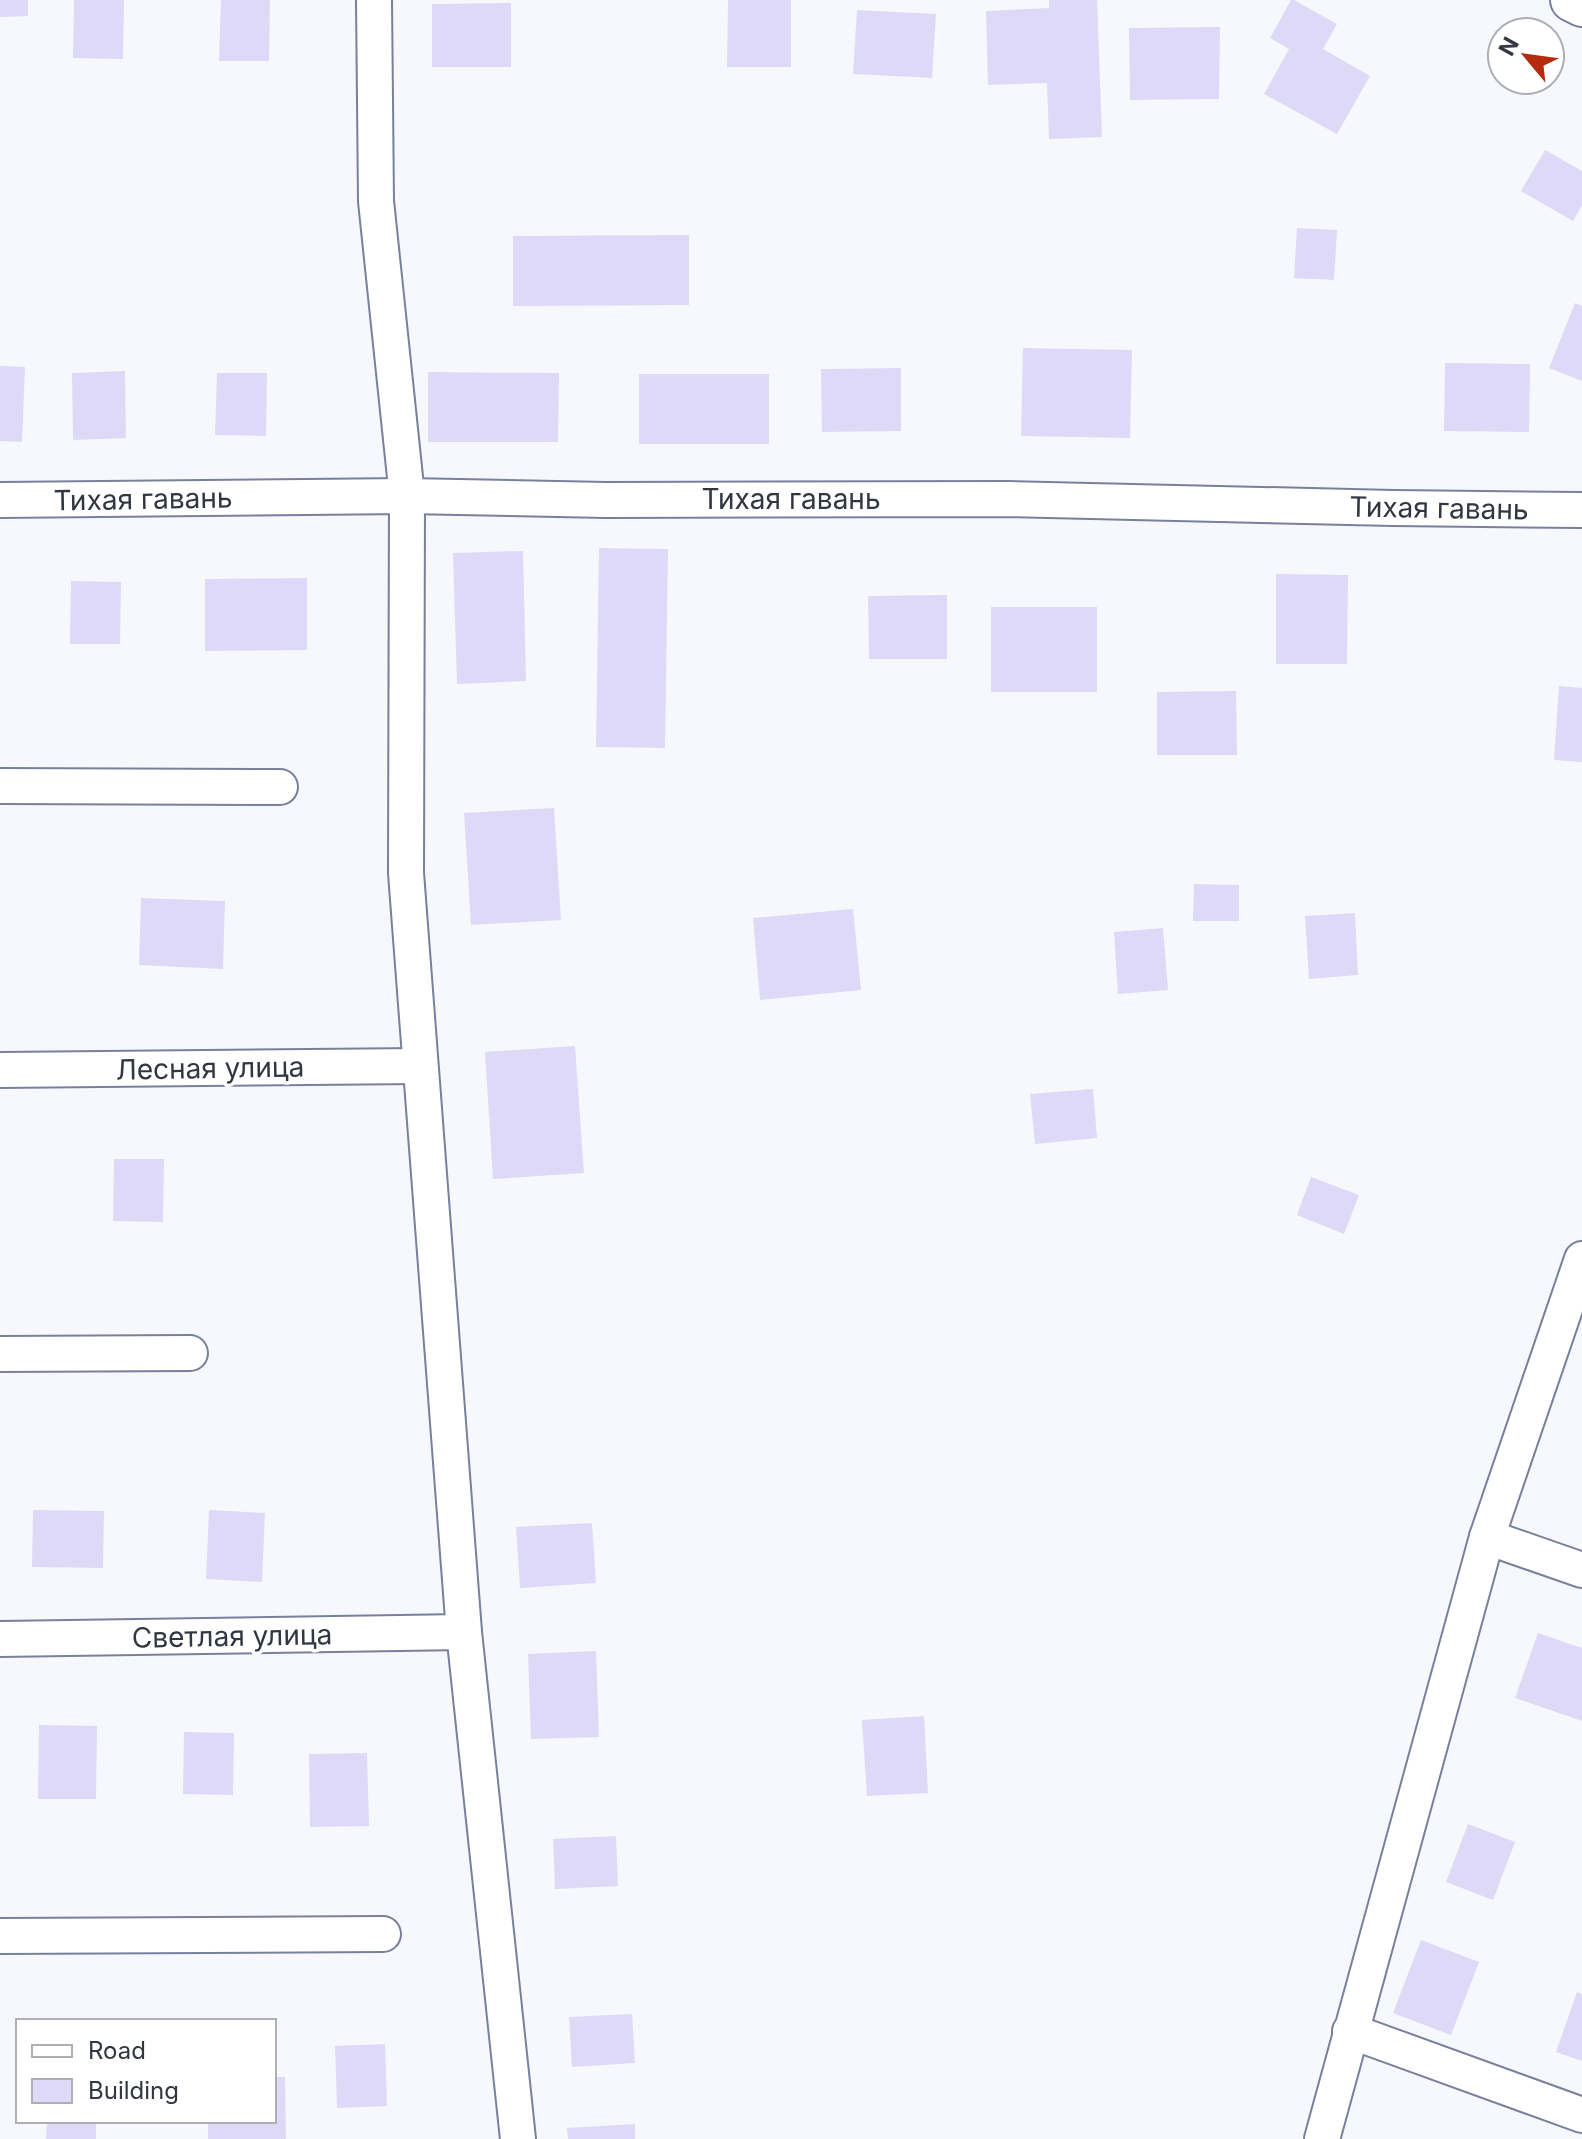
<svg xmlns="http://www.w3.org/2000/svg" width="1582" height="2139" font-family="Inter,sans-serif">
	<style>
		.building { fill: #ded9f7 }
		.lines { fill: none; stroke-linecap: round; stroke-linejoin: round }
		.minor-casing { stroke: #77819b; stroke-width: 38 }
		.tertiary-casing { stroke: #77819b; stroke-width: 46 }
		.minor { stroke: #fff; stroke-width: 34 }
		.tertiary { stroke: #fff; stroke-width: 42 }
		.labels { text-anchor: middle; stroke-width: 7; stroke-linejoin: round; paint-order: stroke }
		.street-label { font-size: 28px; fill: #323641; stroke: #fff }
	</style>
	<rect width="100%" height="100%" fill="#f6f8fe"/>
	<g class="building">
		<path d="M0 0H28V16L0 17Z"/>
		<path d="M74 0H124L123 59 73 58Z"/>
		<path d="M221 0H270L269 61H219Z"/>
		<path d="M728 0H791V67H727Z"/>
		<path d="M1049 0H1097L1102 137 1049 139 1047 83 988 85 986 11 1049 8Z"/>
		<path d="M1291 0H1294L1337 24 1323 49 1370 76 1337 134 1264 94 1289 49 1270 38Z"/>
		<path d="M511 3V67H432V4Z"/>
		<path d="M857 10 936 14 932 78 853 74Z"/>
		<path d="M1220 27 1219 99 1130 100 1129 28Z"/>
		<path d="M1545 150 1582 171V205L1573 221 1521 191Z"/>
		<path d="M1297 228 1337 230 1334 280 1294 278Z"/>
		<path d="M689 235V305L513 306V236Z"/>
		<path d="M1575 303 1582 306V381L1549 368Z"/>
		<path d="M1023 348 1132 350 1130 438 1021 436Z"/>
		<path d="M1445 363 1530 364 1529 432 1444 431Z"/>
		<path d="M0 366 25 367 22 442 0 441Z"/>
		<path d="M901 368V431L822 432 821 369Z"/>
		<path d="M125 371 126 438 73 440 72 373Z"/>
		<path d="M428 372 559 373 558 442H428Z"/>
		<path d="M217 373H267L266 436 215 435Z"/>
		<rect x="639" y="374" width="130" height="70"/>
		<path d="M599 548 668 549 665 748 596 747Z"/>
		<path d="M523 551 526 681 457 684 453 553Z"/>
		<path d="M1276 574 1348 575 1347 664H1276Z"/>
		<path d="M307 578V650L205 651V579Z"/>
		<path d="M71 581 121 582 120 644H70Z"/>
		<path d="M947 595V659H869L868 596Z"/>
		<rect x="991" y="607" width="106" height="85"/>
		<path d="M1559 686 1582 688V762L1554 760Z"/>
		<path d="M1236 691 1237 755H1157V692Z"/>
		<path d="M554 808 561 920 471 925 464 813Z"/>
		<path d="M1194 884 1239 885V921H1193Z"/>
		<path d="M141 898 225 901 223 969 139 965Z"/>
		<path d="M853 909 861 990 760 1000 753 918Z"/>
		<path d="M1355 913 1358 975 1309 979 1305 916Z"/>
		<path d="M1163 928 1168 990 1118 994 1114 932Z"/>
		<path d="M575 1046 584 1173 493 1179 485 1052Z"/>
		<path d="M1093 1089 1097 1138 1035 1144 1030 1094Z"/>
		<path d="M114 1159H164L163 1222 113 1221Z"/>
		<path d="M1311 1177 1359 1195 1344 1234 1297 1215Z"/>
		<path d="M33 1510 104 1511 103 1568 32 1567Z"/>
		<path d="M209 1510 265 1513 262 1582 206 1579Z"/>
		<path d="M592 1523 596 1583 520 1588 516 1527Z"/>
		<path d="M1538 1633 1582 1648V1721L1515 1698Z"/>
		<path d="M596 1651 599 1737 531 1739 528 1654Z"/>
		<path d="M924 1716 928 1793 867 1796 862 1720Z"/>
		<path d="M39 1725 97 1726 96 1799H38Z"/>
		<path d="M184 1732 234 1733 233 1795 183 1794Z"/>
		<path d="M367 1753 369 1826 310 1827 309 1754Z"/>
		<path d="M1468 1824 1515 1842 1493 1900 1446 1882Z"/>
		<path d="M616 1836 618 1886 555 1889 553 1839Z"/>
		<path d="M1421 1940 1479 1962 1451 2035 1393 2013Z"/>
		<path d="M1577 1992 1582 1994V2061L1556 2052Z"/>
		<path d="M632 2014 635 2063 572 2067 569 2017Z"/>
		<path d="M385 2044 387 2106 337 2108 335 2046Z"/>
		<path d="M274 2077H285L286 2139H208V2121H274Z"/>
		<path d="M47 2121H96V2139H46Z"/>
		<path d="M635 2124V2139H568L567 2128Z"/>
	</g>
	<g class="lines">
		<g class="minor-casing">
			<g id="minor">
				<path d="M374 0 376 201 407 496 406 873 464 1632 518 2139"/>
				<path d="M0 500 407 496 606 500 1008 499 1393 508 1582 510"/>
				<path d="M0 786 280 787"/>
				<path d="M0 1070 420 1066"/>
				<path d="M0 1354 190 1353"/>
				<path d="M1487 1537 1582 1570"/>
				<path d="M0 1639 464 1632"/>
				<path d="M0 1936 383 1934"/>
				<path d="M1350 2031 1582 2115"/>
				<path d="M1322 2139 1487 1537 1582 1259"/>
			</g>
		</g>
		<g class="tertiary-casing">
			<path id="tertiary" d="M1572 0 1582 5"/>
		</g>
		<use href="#minor" class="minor"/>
		<use href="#tertiary" class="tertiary"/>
	</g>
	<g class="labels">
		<g class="street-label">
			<text transform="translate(143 499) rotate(-1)" y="10">Тихая гавань</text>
			<text x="791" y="509">Тихая гавань</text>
			<text transform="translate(1439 508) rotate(1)" y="10">Тихая гавань</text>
			<text transform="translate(210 1068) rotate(-1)" y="10">Лесная улица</text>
			<text transform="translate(232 1636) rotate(-1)" y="10">Светлая улица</text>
		</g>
	</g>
	<rect x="16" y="2019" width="260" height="104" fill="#ffffff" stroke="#adafb3" stroke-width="2"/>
	<rect x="32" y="2045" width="40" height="12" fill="#ffffff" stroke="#adafb3" stroke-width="2"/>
	<text x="88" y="2059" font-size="24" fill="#323641">Road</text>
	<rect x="32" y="2079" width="40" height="24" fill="#ded9f7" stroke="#adafb3" stroke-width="2"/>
	<text x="88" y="2099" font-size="24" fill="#323641">Building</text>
	<g transform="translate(1526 56) rotate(299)"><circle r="38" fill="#ffffff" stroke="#adafb3" stroke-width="2"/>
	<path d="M0-6L14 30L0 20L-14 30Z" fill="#b62a10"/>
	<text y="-12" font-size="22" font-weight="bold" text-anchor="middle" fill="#323641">N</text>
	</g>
</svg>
